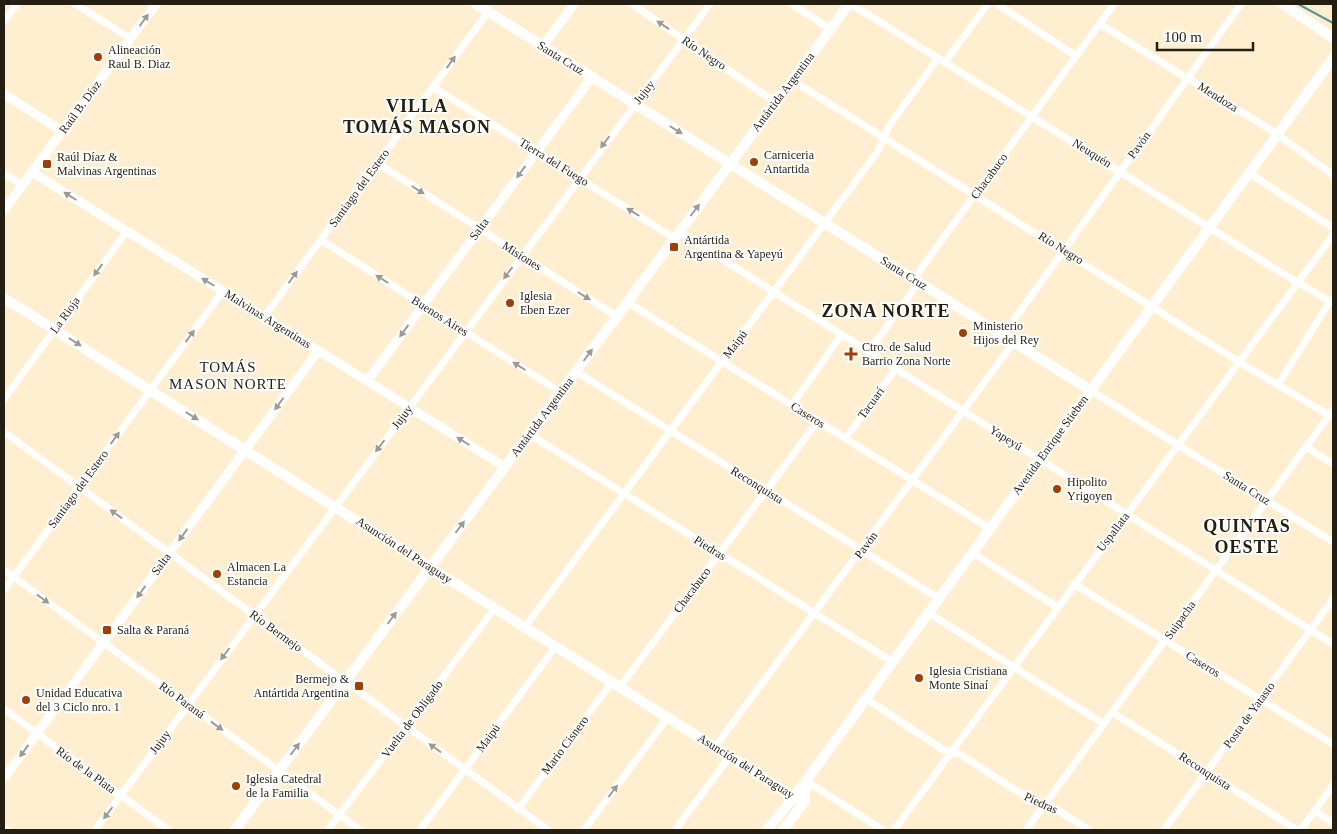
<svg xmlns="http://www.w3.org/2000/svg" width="1337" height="834" font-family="Georgia,serif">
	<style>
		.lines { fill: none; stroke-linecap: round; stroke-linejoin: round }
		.stream { stroke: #5a959a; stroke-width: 2 }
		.minor { stroke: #fff; stroke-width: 7 }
		.tertiary { stroke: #fff; stroke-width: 9 }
		.secondary { stroke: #fff; stroke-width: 10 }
		.oneway { fill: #9c9a95 }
		.poi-dot { fill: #a13e04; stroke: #fff; stroke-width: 2 }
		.labels { text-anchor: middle; stroke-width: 4; stroke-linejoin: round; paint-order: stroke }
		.poi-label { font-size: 12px; fill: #241f13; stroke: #fff; text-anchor: start }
		.street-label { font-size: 12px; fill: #241f13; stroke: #fff }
		.quarter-label { font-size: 15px; letter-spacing: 1px; fill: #241f13; stroke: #fff }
		.district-label { font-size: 18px; font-weight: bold; letter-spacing: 1px; fill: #241f13; stroke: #fff }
	</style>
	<rect width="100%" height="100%" fill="#ffefd0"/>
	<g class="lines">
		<path class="stream" d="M1298 4 1333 23"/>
		<g class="minor">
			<path d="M75 4 130 38"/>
			<path d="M632 4 775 102"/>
			<path d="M792 4 830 29"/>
			<path d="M851 4 1290 278 1333 303"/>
			<path d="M997 4 1076 56"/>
			<path d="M4 21 17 4"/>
			<path d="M1100 24 1274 132 1333 175"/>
			<path d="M945 62 988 4"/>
			<path d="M792 80 1244 365 1329 415"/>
			<path d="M433 87 674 238"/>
			<path d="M377 163 616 316"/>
			<path d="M4 173 22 185"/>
			<path d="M1249 173 1333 228"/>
			<path d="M679 232 1333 644"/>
			<path d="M321 240 560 392"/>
			<path d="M627 302 989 528"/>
			<path d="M264 317 488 12"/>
			<path d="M1003 335 1241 4"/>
			<path d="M869 351 912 292 920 270 1114 4"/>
			<path d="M575 371 938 598"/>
			<path d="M1278 385 1330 301"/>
			<path d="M1090 390 1333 542"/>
			<path d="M4 399 127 231"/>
			<path d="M792 405 842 334"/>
			<path d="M4 432 548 830"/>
			<path d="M529 434 891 661"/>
			<path d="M846 438 896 368"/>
			<path d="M1306 447 1333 464"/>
			<path d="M971 552 1057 607"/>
			<path d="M4 570 360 830"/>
			<path d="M1074 584 1333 744"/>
			<path d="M4 590 223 291"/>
			<path d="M927 612 1104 724"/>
			<path d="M525 627 878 151 889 126 938 58"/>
			<path d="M620 687 818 421"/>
			<path d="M865 698 942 749 961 755 1034 802 1053 807 1089 830"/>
			<path d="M4 709 168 830"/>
			<path d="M1112 712 1297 830"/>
			<path d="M715 747 1014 342"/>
			<path d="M806 781 883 830"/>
			<path d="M518 809 612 682"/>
			<path d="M1315 811 1333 823"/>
			<path d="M95 830 710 4"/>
			<path d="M328 830 495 608"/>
			<path d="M420 830 556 646"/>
			<path d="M584 830 668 717"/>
			<path d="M675 830 730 756"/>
			<path d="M894 830 1333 235"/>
			<path d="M1026 830 1333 410"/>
			<path d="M1164 830 1333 599"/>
			<path d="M1301 830 1333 785"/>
		</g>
		<g class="tertiary">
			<path d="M543 46 574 4"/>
			<path d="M4 94 62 131"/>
			<path d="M32 172 505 467"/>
			<path d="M4 210 156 4"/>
			<path d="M367 381 592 77"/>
			<path d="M4 778 318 351"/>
		</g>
		<g class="secondary">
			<path d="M476 4 1090 390"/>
			<path d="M1283 4 1333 38"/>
			<path d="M4 298 803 803"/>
			<path d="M4 830H5"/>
			<path d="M235 830 849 4"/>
			<path d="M767 830 806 781 1333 58"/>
			<path d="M783 830 805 801 806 781"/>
		</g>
	</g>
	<defs><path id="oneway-solid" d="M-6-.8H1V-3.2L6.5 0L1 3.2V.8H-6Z" transform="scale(1.25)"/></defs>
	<g class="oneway">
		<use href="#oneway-solid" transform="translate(144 20) rotate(-54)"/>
		<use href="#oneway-solid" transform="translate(663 25) rotate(-146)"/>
		<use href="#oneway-solid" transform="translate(451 62) rotate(-54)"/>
		<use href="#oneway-solid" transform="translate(676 130) rotate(32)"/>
		<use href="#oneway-solid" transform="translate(605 142) rotate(127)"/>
		<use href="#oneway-solid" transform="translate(521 172) rotate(126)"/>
		<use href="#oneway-solid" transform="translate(418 190) rotate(32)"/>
		<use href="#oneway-solid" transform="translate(70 196) rotate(-148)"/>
		<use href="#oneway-solid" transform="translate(695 210) rotate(-53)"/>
		<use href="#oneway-solid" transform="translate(633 212) rotate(-148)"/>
		<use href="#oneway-solid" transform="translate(98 270) rotate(126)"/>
		<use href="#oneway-solid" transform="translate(508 273) rotate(127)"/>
		<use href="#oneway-solid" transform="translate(293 277) rotate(-54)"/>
		<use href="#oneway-solid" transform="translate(382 279) rotate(-148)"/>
		<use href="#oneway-solid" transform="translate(208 282) rotate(-148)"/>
		<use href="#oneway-solid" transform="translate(584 296) rotate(32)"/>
		<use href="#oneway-solid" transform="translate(404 331) rotate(126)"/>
		<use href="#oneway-solid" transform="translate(190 336) rotate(-54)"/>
		<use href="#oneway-solid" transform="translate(75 342) rotate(32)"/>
		<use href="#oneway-solid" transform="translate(588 355) rotate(-53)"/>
		<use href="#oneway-solid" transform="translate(519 366) rotate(-148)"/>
		<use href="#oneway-solid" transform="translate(279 404) rotate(126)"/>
		<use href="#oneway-solid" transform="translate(192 416) rotate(32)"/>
		<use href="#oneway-solid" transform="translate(115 438) rotate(-54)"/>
		<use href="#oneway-solid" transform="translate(463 441) rotate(-148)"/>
		<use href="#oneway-solid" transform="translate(380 446) rotate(127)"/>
		<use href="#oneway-solid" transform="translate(116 514) rotate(-144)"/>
		<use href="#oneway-solid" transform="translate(460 527) rotate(-53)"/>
		<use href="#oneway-solid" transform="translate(183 535) rotate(126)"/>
		<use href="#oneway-solid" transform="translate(141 592) rotate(126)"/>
		<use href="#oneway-solid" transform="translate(43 599) rotate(36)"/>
		<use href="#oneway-solid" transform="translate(392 618) rotate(-53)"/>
		<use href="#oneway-solid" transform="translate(225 654) rotate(127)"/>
		<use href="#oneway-solid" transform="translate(217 726) rotate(36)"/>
		<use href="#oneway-solid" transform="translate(435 748) rotate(-144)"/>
		<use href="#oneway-solid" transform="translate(295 749) rotate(-53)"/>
		<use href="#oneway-solid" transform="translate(24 751) rotate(126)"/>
		<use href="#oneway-solid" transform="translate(613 791) rotate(-53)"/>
		<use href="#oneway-solid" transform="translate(108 813) rotate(127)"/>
	</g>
	<g class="poi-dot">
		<circle cx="98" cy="57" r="5"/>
		<circle cx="754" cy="162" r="5"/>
		<rect x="42" y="159" width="10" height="10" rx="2.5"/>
		<rect x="669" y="242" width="10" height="10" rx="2.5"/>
		<circle cx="510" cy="303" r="5"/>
		<circle cx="963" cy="333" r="5"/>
		<path d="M848.5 346.5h5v5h5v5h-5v5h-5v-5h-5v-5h5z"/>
		<circle cx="1057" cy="489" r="5"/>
		<circle cx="217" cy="574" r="5"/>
		<rect x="102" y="625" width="10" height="10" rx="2.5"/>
		<circle cx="919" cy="678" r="5"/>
		<rect x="354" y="681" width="10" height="10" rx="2.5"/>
		<circle cx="26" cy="700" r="5"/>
		<circle cx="236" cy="786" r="5"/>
	</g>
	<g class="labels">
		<g class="poi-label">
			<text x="108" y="54">Alineación<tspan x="108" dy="14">Raul B. Diaz</tspan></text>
			<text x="764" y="159">Carniceria<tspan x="764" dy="14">Antartida</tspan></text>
			<text x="57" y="161">Raúl Díaz &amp;<tspan x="57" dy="14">Malvinas Argentinas</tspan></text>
			<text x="684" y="244">Antártida<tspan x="684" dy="14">Argentina &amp; Yapeyú</tspan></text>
			<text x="520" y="300">Iglesia<tspan x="520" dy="14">Eben Ezer</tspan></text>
			<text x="973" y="330">Ministerio<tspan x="973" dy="14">Hijos del Rey</tspan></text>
			<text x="862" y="351">Ctro. de Salud<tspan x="862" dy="14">Barrio Zona Norte</tspan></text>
			<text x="1067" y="486">Hipolito<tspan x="1067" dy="14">Yrigoyen</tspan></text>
			<text x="227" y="571">Almacen La<tspan x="227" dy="14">Estancia</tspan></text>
			<text x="117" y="634">Salta &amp; Paraná</text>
			<text x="929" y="675">Iglesia Cristiana<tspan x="929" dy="14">Monte Sinaí</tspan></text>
			<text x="349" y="683" text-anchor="end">Bermejo &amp;<tspan x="349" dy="14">Antártida Argentina</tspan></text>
			<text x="36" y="697">Unidad Educativa<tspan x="36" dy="14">del 3 Ciclo nro. 1</tspan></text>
			<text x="246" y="783">Iglesia Catedral<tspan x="246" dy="14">de la Familia</tspan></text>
		</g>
		<g class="street-label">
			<text transform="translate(704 53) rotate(34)" y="4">Río Negro</text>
			<text transform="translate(561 58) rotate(32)" y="4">Santa Cruz</text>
			<text transform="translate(644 92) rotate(-52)" y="4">Jujuy</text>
			<text transform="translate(783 92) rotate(-53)" y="4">Antártida Argentina</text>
			<text transform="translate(1218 97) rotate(32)" y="4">Mendoza</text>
			<text transform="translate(80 107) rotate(-54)" y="4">Raúl B. Díaz</text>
			<text transform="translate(1139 145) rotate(-54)" y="4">Pavón</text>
			<text transform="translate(1092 153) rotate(32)" y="4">Neuquén</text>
			<text transform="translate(554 162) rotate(32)" y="4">Tierra del Fuego</text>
			<text transform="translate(989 176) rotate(-54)" y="4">Chacabuco</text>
			<text transform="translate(359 188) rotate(-54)" y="4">Santiago del Estero</text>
			<text transform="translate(479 229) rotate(-54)" y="4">Salta</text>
			<text transform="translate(1061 248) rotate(32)" y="4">Río Negro</text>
			<text transform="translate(522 256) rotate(32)" y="4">Misiones</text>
			<text transform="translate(904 273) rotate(32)" y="4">Santa Cruz</text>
			<text transform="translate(65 315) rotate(-54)" y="4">La Rioja</text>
			<text transform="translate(440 316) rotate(32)" y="4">Buenos Aires</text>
			<text transform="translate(268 319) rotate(32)" y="4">Malvinas Argentinas</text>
			<text transform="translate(735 344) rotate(-53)" y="4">Maipú</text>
			<text transform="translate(871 403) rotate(-54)" y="4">Tacuarí</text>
			<text transform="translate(808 415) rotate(32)" y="4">Caseros</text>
			<text transform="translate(402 417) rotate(-53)" y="4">Jujuy</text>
			<text transform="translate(542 417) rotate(-53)" y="4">Antártida Argentina</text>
			<text transform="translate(1006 438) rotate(32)" y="4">Yapeyú</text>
			<text transform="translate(1050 445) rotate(-54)" y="4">Avenida Enrique Stieben</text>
			<text transform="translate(757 485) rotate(32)" y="4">Reconquista</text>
			<text transform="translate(1247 488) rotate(32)" y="4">Santa Cruz</text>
			<text transform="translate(78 489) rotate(-54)" y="4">Santiago del Estero</text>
			<text transform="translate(1113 532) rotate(-53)" y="4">Uspallata</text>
			<text transform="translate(866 545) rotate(-53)" y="4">Pavón</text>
			<text transform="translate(710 548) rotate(32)" y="4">Piedras</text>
			<text transform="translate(404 550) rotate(33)" y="4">Asunción del Paraguay</text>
			<text transform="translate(161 564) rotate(-54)" y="4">Salta</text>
			<text transform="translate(692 590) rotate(-53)" y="4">Chacabuco</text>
			<text transform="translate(1180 620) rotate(-54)" y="4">Suipacha</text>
			<text transform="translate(276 631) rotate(36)" y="4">Río Bermejo</text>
			<text transform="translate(1203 664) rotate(32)" y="4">Caseros</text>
			<text transform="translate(182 700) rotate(36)" y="4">Río Paraná</text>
			<text transform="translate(1249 715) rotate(-54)" y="4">Posta de Yatasto</text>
			<text transform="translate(412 719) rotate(-53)" y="4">Vuelta de Obligado</text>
			<text transform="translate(488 738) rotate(-54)" y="4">Maipú</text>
			<text transform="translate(160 742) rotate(-53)" y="4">Jujuy</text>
			<text transform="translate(565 745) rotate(-53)" y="4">Mario Cisnero</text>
			<text transform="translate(746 766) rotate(32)" y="4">Asunción del Paraguay</text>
			<text transform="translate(86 770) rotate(36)" y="4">Río de la Plata</text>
			<text transform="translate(1205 771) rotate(33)" y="4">Reconquista</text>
			<text transform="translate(1041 803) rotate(25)" y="4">Piedras</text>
		</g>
		<g class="quarter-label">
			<text x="228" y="372">TOMÁS<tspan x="228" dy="17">MASON NORTE</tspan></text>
		</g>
		<g class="district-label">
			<text x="417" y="112">VILLA<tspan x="417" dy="21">TOMÁS MASON</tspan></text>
			<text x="886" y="317">ZONA NORTE</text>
			<text x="1247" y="532">QUINTAS<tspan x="1247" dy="21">OESTE</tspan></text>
		</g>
	</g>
	<rect width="1337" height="834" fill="none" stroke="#241f13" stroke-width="10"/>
	<path d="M1157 42v8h96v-8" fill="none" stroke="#241f13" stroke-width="2.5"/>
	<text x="1164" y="42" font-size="15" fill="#241f13" stroke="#ffffff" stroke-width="4" paint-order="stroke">100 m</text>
</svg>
